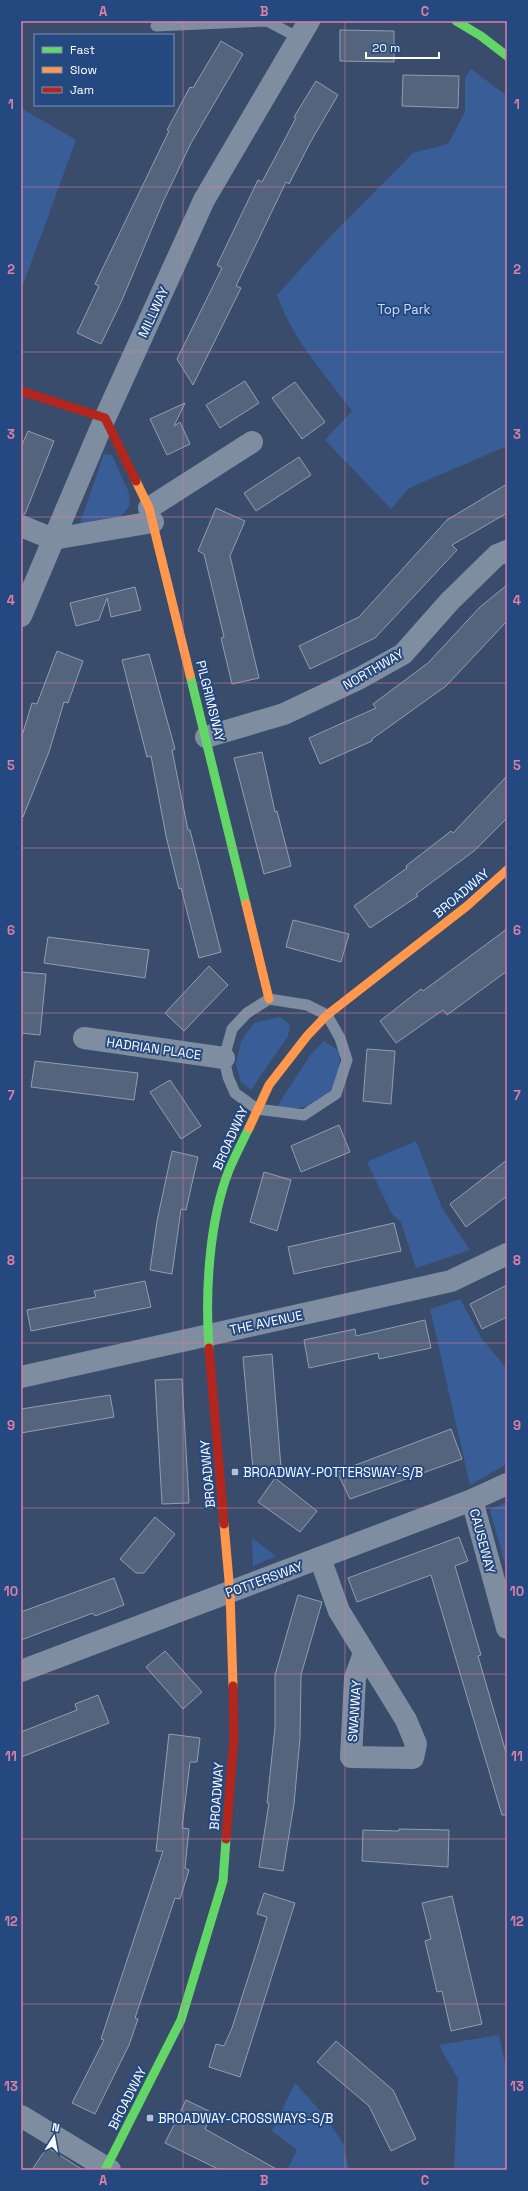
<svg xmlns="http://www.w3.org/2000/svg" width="528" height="2191" font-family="'Space Grotesk',sans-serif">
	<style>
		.green { fill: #395e97 }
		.building { fill: #54647d; stroke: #929db0 }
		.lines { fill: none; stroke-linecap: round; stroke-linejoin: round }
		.lane { stroke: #7f8da1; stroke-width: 11 }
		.street { stroke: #7f8da1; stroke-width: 22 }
		.fast { stroke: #63d668; stroke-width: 9 }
		.slow { stroke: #ff974d; stroke-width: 9 }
		.jam { stroke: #b3261e; stroke-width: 9 }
		.grid { fill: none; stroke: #dd80a5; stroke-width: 1; stroke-opacity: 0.55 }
		.poi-dot { fill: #bac0cb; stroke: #244880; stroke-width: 1.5 }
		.labels { text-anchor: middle; stroke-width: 4; stroke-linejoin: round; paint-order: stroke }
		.park-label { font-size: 13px; fill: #cedef5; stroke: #244880 }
		.street-label { font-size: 13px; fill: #fff; stroke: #244880 }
		.poi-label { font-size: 13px; fill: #fff; stroke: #244880; text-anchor: start }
		.neatline { fill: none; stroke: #dd80a5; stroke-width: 1.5 }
		.grid-label { font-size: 13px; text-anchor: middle; font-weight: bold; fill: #dd80a5 }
	</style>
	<rect width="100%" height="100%" fill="#394c6b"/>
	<g class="green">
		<path d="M471 69 507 96V446L409 488 391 509 325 440 352 411C324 373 293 340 277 295L328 239 413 153 448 144 465 112V78Z"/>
		<path d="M21 108 76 140 23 285 21 282Z"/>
		<path d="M104 454 112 455 129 493 130 505 120 518 78 529Z"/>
		<path d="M280 1017 290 1025 288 1036 251 1090 241 1082 236 1064 241 1041 254 1023Z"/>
		<path d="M324 1041 340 1052C339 1060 340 1070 338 1077 330 1105 301 1111 276 1108L311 1054Z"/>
		<path d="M416 1141 442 1208 470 1250 416 1268 401 1222 392 1214 367 1162Z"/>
		<path d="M460 1299 482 1339 507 1369V1464L470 1485 430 1309Z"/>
		<path d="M507 1502V1571L490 1510Z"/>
		<path d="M252 1538 276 1556 253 1566Z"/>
		<path d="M499 2035 507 2073V2170H454L458 2079 439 2045Z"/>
		<path d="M295 2083 322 2113 343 2143 349 2170H287L297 2150 272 2131Z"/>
	</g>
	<g class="building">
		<path d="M340 30 394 31V62L340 61Z"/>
		<path d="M221 41 243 54 191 143 163 202 122 300 101 344 77 333 99 286 95 284 169 131 167 130 190 87 193 88Z"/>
		<path d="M403 75 459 76 458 108 402 106Z"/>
		<path d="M316 81 338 95 311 141 289 184 286 182 236 286 241 288 193 385 177 359 222 268 217 265 258 180 262 182 296 118 294 117Z"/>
		<path d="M245 381 259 403 220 428 206 405Z"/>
		<path d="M295 382 325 422 302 439 272 398Z"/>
		<path d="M185 403 174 426 180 422 190 444 167 455 150 419Z"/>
		<path d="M28 431 54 441 25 514H21V447Z"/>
		<path d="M299 457 311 475 256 511 244 493Z"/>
		<path d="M507 484V513L452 545 457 550 375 638 310 669 299 646 359 617 447 520Z"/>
		<path d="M216 508 245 521 230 556 259 678 232 684 221 638 224 637 204 554 198 551Z"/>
		<path d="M507 585V621L446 686 372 739V741L320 764 309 738 376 708 373 704 428 663 480 607Z"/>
		<path d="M135 587 141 610 111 617 107 598 99 620 76 626 70 603Z"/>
		<path d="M57 651 83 661 68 703 64 702 49 752 23 817H21V739L32 703 37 704Z"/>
		<path d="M149 654 175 749 172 750 188 830H190L221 952 199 958 181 888 179 889 166 836 151 756 147 757 122 660Z"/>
		<path d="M262 752 275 812 277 811 291 866 264 874 234 758Z"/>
		<path d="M507 776V818L474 851 416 894 418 896 370 928 354 906 407 868 406 866 451 831 453 833Z"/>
		<path d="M293 920 349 934 341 962 286 947Z"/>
		<path d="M507 929V971L447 1015 443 1010 396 1043 380 1021 421 989 423 991Z"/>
		<path d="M48 937 149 950 145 978 44 963Z"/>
		<path d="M209 966 228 985 184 1031 165 1013Z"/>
		<path d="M21 972 46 974 40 1035 21 1033Z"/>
		<path d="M367 1049 395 1051 391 1104 363 1101Z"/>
		<path d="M35 1061 138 1073 134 1100 31 1087Z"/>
		<path d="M170 1080 201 1126 181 1139 150 1092Z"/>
		<path d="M339 1125 350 1152 301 1172 291 1146Z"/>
		<path d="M172 1151 198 1157 186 1210 181 1209 172 1274 150 1270 157 1221Z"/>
		<path d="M507 1160V1196L466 1227 450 1204Z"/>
		<path d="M264 1172 291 1180 277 1231 250 1222Z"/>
		<path d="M394 1223 401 1251 294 1274 288 1247Z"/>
		<path d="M145 1281 151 1307 31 1331 27 1310 96 1297 94 1291Z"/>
		<path d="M507 1285V1317L482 1329 470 1304Z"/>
		<path d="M425 1320 431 1348 379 1359 378 1353 309 1368 304 1340 355 1329 356 1336Z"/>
		<path d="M272 1354 281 1468 253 1470 243 1357Z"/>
		<path d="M182 1379 189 1503 162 1504 155 1380Z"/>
		<path d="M110 1395 114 1417 21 1433V1409Z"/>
		<path d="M451 1429 462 1459 350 1499 337 1472Z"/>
		<path d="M275 1478 317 1511 300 1532 258 1502Z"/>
		<path d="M155 1517 175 1534 144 1573H136L120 1559Z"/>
		<path d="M459 1537 468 1561 455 1566 481 1655 478 1656 507 1756V1815H502L431 1575 357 1602 348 1578Z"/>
		<path d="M114 1578 124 1605 95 1616 93 1613 21 1640V1612Z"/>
		<path d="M298 1595 322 1602 301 1675 300 1738 294 1804 283 1871 259 1867 269 1803H267L275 1727V1675Z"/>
		<path d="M165 1651 202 1692 183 1709 146 1667Z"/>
		<path d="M98 1695 109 1723 21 1757V1732L77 1710 75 1704Z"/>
		<path d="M169 1734 200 1738 197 1762H190L182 1828 189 1829 185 1868 189 1870 180 1899 175 1898 135 2018 138 2019 129 2045 95 2114 72 2103 104 2040 101 2039 163 1851H156Z"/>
		<path d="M399 1829 449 1830 448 1867 362 1861 363 1830 399 1831Z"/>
		<path d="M264 1893 295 1903 240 2077 209 2067 216 2044 224 2046 232 2028 257 1950 267 1917 257 1914Z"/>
		<path d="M452 1896 482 2024 451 2031 442 1991 437 1992 425 1941 431 1939 422 1903Z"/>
		<path d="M336 2041 393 2090 416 2139 391 2151 369 2106 317 2062Z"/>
		<path d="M186 2100 213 2113 205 2129 278 2170H220L165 2143Z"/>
		<path d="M47 2147 83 2170H32Z"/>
	</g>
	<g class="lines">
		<g class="lane">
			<path d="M156 26 267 21 299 38"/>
			<path d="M269 999 307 1005 327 1015 340 1038 347 1060 336 1094 304 1115 257 1109 235 1093 228 1077 224 1058 232 1029 247 1013Z"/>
		</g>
		<g class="street">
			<path d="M149 508 252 442"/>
			<path d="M21 526 53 539 153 522"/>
			<path d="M21 616 105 418 204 200 309 21"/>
			<path d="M206 737 284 714 360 678 403 654 450 601 497 555 507 551"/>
			<path d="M84 1038 224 1058"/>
			<path d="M21 1377 451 1281 507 1254"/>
			<path d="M472 1500 507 1628"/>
			<path d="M320 1558 339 1611 406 1720 416 1744 413 1758 351 1757 355 1678 364 1653"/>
			<path d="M21 1671 472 1500 507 1484"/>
			<path d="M21 2116 110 2170"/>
		</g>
		<g class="fast">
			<path d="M456 21 481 36 507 56"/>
			<path d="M190 675 246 904"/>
			<path d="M209 1348C205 1293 209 1221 229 1170 235 1156 242 1142 249 1128"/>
			<path d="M105 2170 181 2020 223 1881 226 1839"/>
		</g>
		<g class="slow">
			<path d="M136 481 149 508 190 675"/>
			<path d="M246 904 269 999"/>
			<path d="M249 1128 269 1085 307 1036 327 1015 467 906 507 870"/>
			<path d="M224 1524 230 1592 233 1686"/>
		</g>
		<g class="jam">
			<path d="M21 391 105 418 136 481"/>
			<path d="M209 1348 224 1524"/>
			<path d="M226 1839 234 1737 233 1686"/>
		</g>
	</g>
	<path class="grid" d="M183 21V2170M345 21V2170M21 187H507M21 352H507M21 517H507M21 683H507M21 848H507M21 1013H507M21 1178H507M21 1343H507M21 1508H507M21 1674H507M21 1839H507M21 2004H507"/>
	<g class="poi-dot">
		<rect x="231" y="1468" width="8" height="8" rx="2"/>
		<rect x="146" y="2114" width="8" height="8" rx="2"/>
	</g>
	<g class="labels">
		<g class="park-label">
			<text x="404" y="314">Top Park</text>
		</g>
		<g class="street-label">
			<text transform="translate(153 312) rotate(-65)" y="5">MILLWAY</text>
			<text transform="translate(373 669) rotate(-30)" y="5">NORTHWAY</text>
			<text transform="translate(211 701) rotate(76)" y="5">PILGRIMSWAY</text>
			<text transform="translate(461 893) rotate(-40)" y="5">BROADWAY</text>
			<text transform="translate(154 1048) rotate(8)" y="5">HADRIAN PLACE</text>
			<text transform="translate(230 1138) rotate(-66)" y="5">BROADWAY</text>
			<text transform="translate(266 1322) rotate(-12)" y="5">THE AVENUE</text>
			<text transform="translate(207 1474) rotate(-95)" y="5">BROADWAY</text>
			<text transform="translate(483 1541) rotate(75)" y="5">CAUSEWAY</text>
			<text transform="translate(264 1579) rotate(-20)" y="5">POTTERSWAY</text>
			<text transform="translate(354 1711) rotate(-86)" y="5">SWANWAY</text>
			<text transform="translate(216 1796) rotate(-86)" y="5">BROADWAY</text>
			<text transform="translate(127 2098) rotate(-63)" y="5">BROADWAY</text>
		</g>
		<g class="poi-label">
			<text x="243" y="1477">BROADWAY-POTTERSWAY-S/B</text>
			<text x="158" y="2123">BROADWAY-CROSSWAYS-S/B</text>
		</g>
	</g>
	<rect width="528" height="2191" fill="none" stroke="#244880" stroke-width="44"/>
	<rect x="34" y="34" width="140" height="72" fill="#244880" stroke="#7c91b3"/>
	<rect x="42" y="47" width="20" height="6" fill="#63d668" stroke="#7c91b3"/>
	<text x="70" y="54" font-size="12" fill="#ffffff">Fast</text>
	<rect x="42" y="67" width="20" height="6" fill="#ff974d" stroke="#7c91b3"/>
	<text x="70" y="74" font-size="12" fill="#ffffff">Slow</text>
	<rect x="42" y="87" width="20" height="6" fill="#b3261e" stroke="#7c91b3"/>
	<text x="70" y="94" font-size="12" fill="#ffffff">Jam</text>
	<g transform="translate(54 2137) rotate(11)" stroke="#244880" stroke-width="3" paint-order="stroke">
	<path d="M0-3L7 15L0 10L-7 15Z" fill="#ffffff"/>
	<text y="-6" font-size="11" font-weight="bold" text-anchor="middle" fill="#ffffff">N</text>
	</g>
	<path d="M366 52v6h73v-6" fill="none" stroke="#ffffff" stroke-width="2"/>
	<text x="372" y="52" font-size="12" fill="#ffffff" stroke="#244880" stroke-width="3" paint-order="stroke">20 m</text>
	<rect x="22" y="22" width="484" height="2147" class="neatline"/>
	<g class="grid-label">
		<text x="103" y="16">A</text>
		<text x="264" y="16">B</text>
		<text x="425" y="16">C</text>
		<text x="11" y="109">1</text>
		<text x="517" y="109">1</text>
		<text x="11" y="274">2</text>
		<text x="517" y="274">2</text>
		<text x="11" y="439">3</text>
		<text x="517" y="439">3</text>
		<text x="11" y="605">4</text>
		<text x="517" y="605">4</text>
		<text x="11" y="770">5</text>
		<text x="517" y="770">5</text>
		<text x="11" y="935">6</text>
		<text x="517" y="935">6</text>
		<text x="11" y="1100">7</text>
		<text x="517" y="1100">7</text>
		<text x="11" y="1265">8</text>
		<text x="517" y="1265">8</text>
		<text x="11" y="1430">9</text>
		<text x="517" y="1430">9</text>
		<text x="11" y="1596">10</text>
		<text x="517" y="1596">10</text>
		<text x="11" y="1761">11</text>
		<text x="517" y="1761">11</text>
		<text x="11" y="1926">12</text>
		<text x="517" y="1926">12</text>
		<text x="11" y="2091">13</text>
		<text x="517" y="2091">13</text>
		<text x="103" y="2185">A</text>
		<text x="264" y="2185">B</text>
		<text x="425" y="2185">C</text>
	</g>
</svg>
